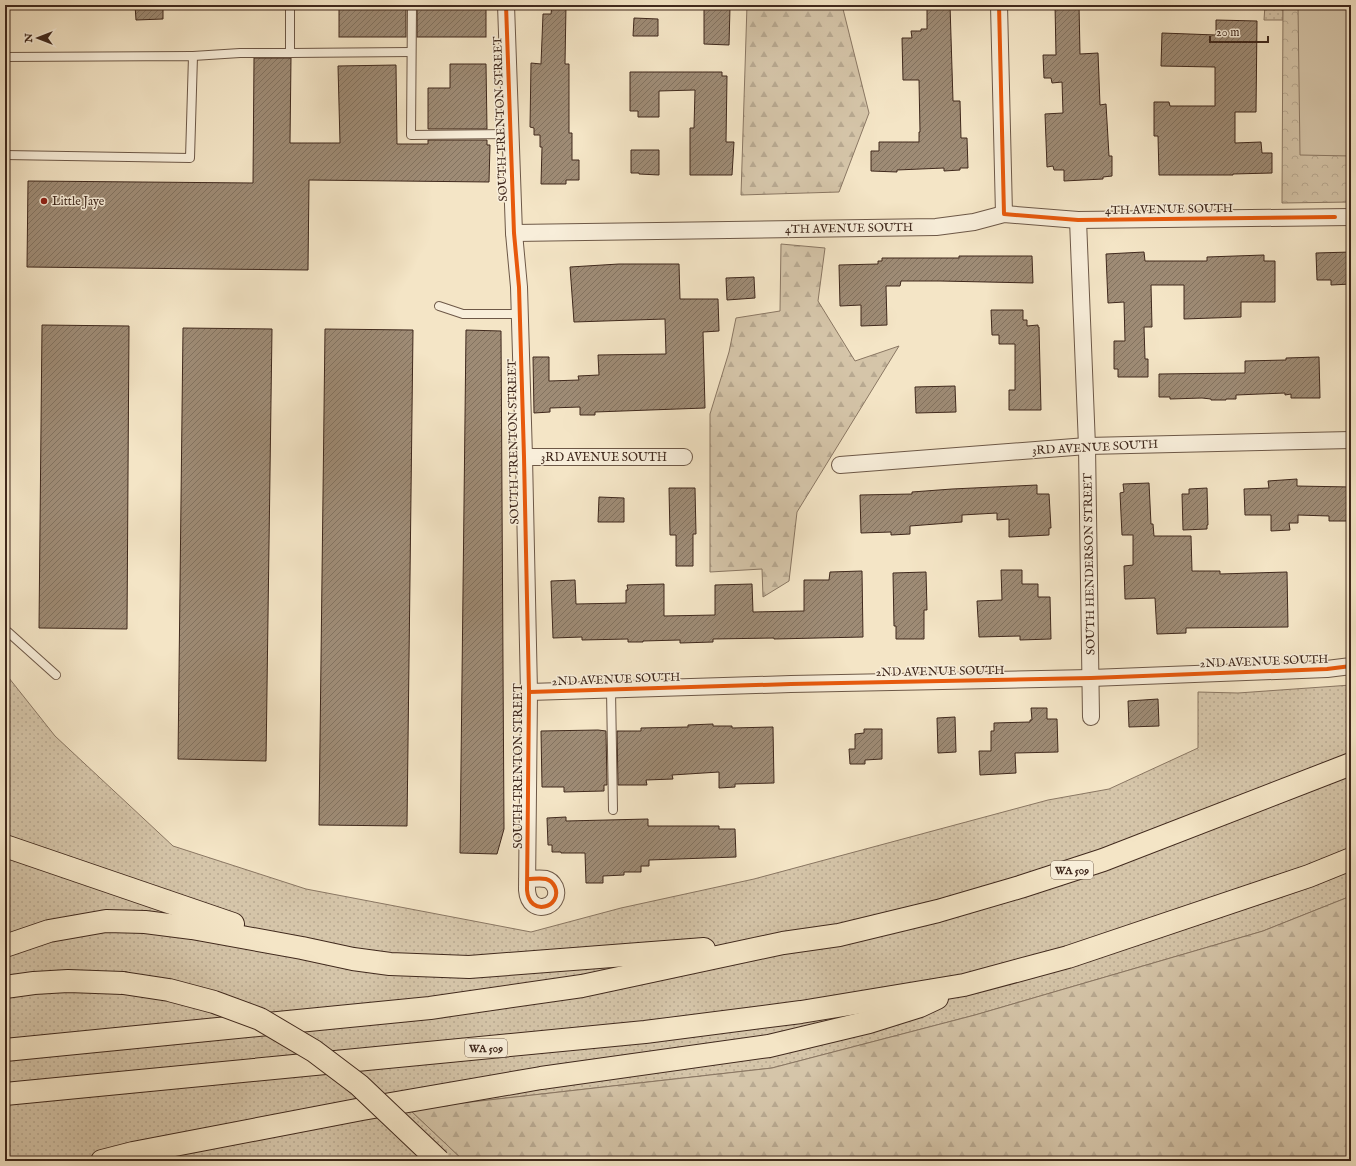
<svg xmlns="http://www.w3.org/2000/svg" width="1356" height="1166" font-family="'IM FELL English',serif">
	<style>
		.grass { fill: url(#grass-dots); stroke: #8a7763 }
		.forest { fill: url(#forest-firs); stroke: #8a7763 }
		.park { fill: url(#park-crowns); stroke: #8a7763 }
		.garden { fill: #d5c5a9; stroke: #8a7763 }
		.building { fill: url(#building-hatch); stroke: #40291d }
		.lines { fill: none; stroke-linecap: round; stroke-linejoin: round }
		.service-casing { stroke: #6d5847; stroke-width: 10 }
		.minor-casing { stroke: #6d5847; stroke-width: 18 }
		.motorway-casing { stroke: #40291d; stroke-width: 24 }
		.service { stroke: #f8eeda; stroke-width: 8 }
		.minor { stroke: #f8eeda; stroke-width: 16 }
		.motorway { stroke: #f4e5c6; stroke-width: 22 }
		.motorway-bridge-casing { stroke: #40291d; stroke-width: 24; stroke-linecap: butt }
		.motorway-bridge { stroke: #f4e5c6; stroke-width: 22 }
		.cycleway-casing { stroke: #f8eeda; stroke-width: 6 }
		.cycleway { stroke: #e8590c; stroke-width: 4 }
		.poi-dot { fill: #8f2418; stroke: #f8eeda; stroke-width: 1.5 }
		.labels { text-anchor: middle; stroke-width: 3; stroke-linejoin: round; paint-order: stroke }
		.shield { fill: #f8eeda; stroke: #776456; stroke-width: 1 }
		.shield-label { font-size: 11px; font-weight: bold; fill: #40291d }
		.street-label { font-size: 12px; fill: #40291d; stroke: #f8eeda }
		.poi-label { font-size: 12px; fill: #40291d; stroke: #f8eeda; text-anchor: start }
	</style>
	<defs>
		<pattern id="grass-dots" width="8" height="8" patternUnits="userSpaceOnUse"><rect width="8" height="8" fill="#d5c5a9"/><path d="M2 2h.1M6 6h.1" fill="none" stroke="#b8a991" stroke-width="1.8" stroke-linecap="round"/></pattern>
		<pattern id="forest-firs" width="22" height="20" patternUnits="userSpaceOnUse"><rect width="22" height="20" fill="#d5c5a9"/><path d="M5 1l3.5 6h-7zM16 11l3.5 6h-7z" fill="#b8a991"/></pattern>
		<pattern id="park-crowns" width="20" height="18" patternUnits="userSpaceOnUse"><rect width="20" height="18" fill="#d5c5a9"/><path d="M2 6a3 3 0 1 1 6 0M12 15a3 3 0 1 1 6 0" fill="none" stroke="#b8a991"/></pattern>
		<pattern id="building-hatch" width="6" height="6" patternUnits="userSpaceOnUse"><rect width="6" height="6" fill="#9e8b75"/><path d="M-1 1l2-2M0 6l6-6M5 7l2-2" fill="none" stroke="#82725f"/></pattern>
	</defs>
	<rect width="100%" height="100%" fill="#f4e5c6"/>
	<filter id="stains"><feTurbulence type="fractalNoise" baseFrequency=".005" numOctaves="4"/><feColorMatrix values="0 0 0 0 .2 0 0 0 0 .09 0 0 0 0 .02 0 0 0 .5 -.17"/></filter>
	<radialGradient id="worn" r=".72"><stop offset=".6" stop-color="#630" stop-opacity="0"/><stop offset="1" stop-color="#630" stop-opacity=".3"/></radialGradient>
	<g class="grass">
		<path d="M1265 5H1283V20H1264Z"/>
		<path d="M5 673 55 736 173 846 306 889 531 932 621 908 754 879 1048 800 1109 789 1198 748V692L1238 693 1351 685V896L1263 931 975 1015 772 1068 409 1109 464 1161H5Z"/>
	</g>
	<g class="forest">
		<path d="M747 5H842L869 113 839 192 741 195Z"/>
		<path d="M781 244 825 248 818 301 855 361 899 346 797 512 789 581 763 597 762 569 710 572V414L729 352 736 318 780 311Z"/>
		<path d="M1351 896V1161H464L409 1109 772 1068 975 1015 1263 931Z"/>
	</g>
	<path class="park" d="M1283 5H1351V202L1282 203Z"/>
	<path class="garden" d="M1298 5H1351V156L1300 155Z"/>
	<g class="building">
		<path d="M135 5H163V19L136 20Z"/>
		<rect x="339" y="5" width="67" height="32"/>
		<rect x="417" y="5" width="69" height="32"/>
		<path d="M552 5H566L565 64H569V133H572V160H579V180H566V184H541L542 147H540V135H534V128L530 127 531 63 541 64 543 14H551Z"/>
		<path d="M927 5H950L953 101H960L961 138H967L968 168H960V170L944 171V168L897 170V172L871 171V151H879V142H919V132H920L919 80H903L902 38H912L911 31H921V29H927Z"/>
		<path d="M1055 5H1079L1080 54 1098 53 1100 105 1106 104 1109 156H1112V176L1103 177V179L1064 181V170H1054L1053 166 1047 167 1045 114 1063 113 1062 82 1052 83 1051 78H1044L1043 55H1056Z"/>
		<path d="M704 7H730L729 45 704 44Z"/>
		<path d="M634 18 658 19V36H633Z"/>
		<path d="M1216 20 1257 21 1256 112H1235V143L1261 142 1262 153H1272V173L1233 174V175H1159L1158 136H1154V102H1169L1170 106H1215V67L1161 66 1162 33 1216 35Z"/>
		<path d="M254 58H291L290 143H340L338 66 396 65 397 144H428V140H487V145H490L489 182 309 180 308 270 27 267 28 181 253 183Z"/>
		<path d="M450 64H486L487 129H428V88H450Z"/>
		<path d="M630 72H722V76H727L726 142H734L732 175H690V128H694L695 90 659 91V117H638V111H630Z"/>
		<path d="M631 150H659V175L639 174V173H631Z"/>
		<path d="M1144 252 1145 261H1207V257L1264 255V261H1275V302H1241V317L1184 319V285H1151L1152 327H1144L1145 359H1148V377H1118V369H1114V341H1125L1124 302 1108 303 1106 254Z"/>
		<path d="M1351 252V284L1331 285V280H1317L1316 253Z"/>
		<path d="M959 256H1032L1033 283 940 281H901L900 286H886L887 325 861 326V305L840 306 839 265 878 264V261H882V258H959Z"/>
		<path d="M619 264H679L680 299H718L719 331 703 332 705 408 595 412V415H580V407L550 408V412L534 413 533 357H549V381L579 380 578 376 599 375 598 355 666 354 665 319 574 322 570 267Z"/>
		<path d="M754 277 755 298 727 300 726 278Z"/>
		<path d="M991 310H1023V320H1027V326L1038 325V327H1039L1041 410H1009V390H1015V344H999V335H992Z"/>
		<path d="M42 325 129 326 127 629 39 628Z"/>
		<path d="M183 328 272 329 266 761 178 759Z"/>
		<path d="M325 329 413 330 407 826 319 825Z"/>
		<path d="M466 330 501 331 504 829 497 854 460 853Z"/>
		<path d="M1319 357 1320 398H1291V394L1285 395V393L1236 395V399H1226V400H1211V399L1202 398 1170 399V397H1159V374L1245 373V361L1286 360V358Z"/>
		<path d="M955 386 956 412 916 413 915 387Z"/>
		<path d="M1297 479V486L1351 487V521H1329V516L1298 515V523H1289L1290 530 1271 531V515H1245L1244 489 1269 488 1268 481Z"/>
		<path d="M1149 483 1151 524H1153L1154 536H1191L1192 571H1220V574L1287 572 1288 627 1186 628V633L1157 634 1155 598 1125 599 1124 566 1133 565V535H1122L1120 493 1124 492 1123 484Z"/>
		<path d="M1037 485V494H1049L1051 528H1049V535L1009 537V519L997 520V513L962 515V522L910 526V534L891 535V532L861 533 860 495 912 494V492L952 489Z"/>
		<path d="M669 488H695L696 534H693V566H676V535H670Z"/>
		<path d="M1207 488 1208 525H1207V529L1183 530 1182 494H1189V489Z"/>
		<path d="M599 497 624 498V522H598Z"/>
		<path d="M1001 570H1022V584H1038V597H1050L1051 639 1020 640V636L979 637 977 601 1002 600Z"/>
		<path d="M862 571 863 637 774 639V638L713 639V642L680 643V640L643 641V642H628V639L582 640V637L553 638 551 581 575 580 576 604 626 603V590H628L627 585 664 584V616L715 615V585L752 584 753 612 804 611V580H829L830 572Z"/>
		<path d="M926 572 927 610H924V639H896V626H894L893 573Z"/>
		<path d="M1158 699 1159 726 1129 727 1128 701Z"/>
		<path d="M1031 708H1047V719H1057L1058 752 1015 753 1016 773 980 775 979 751H991V731H994V723L1030 722V720H1032Z"/>
		<path d="M955 717 956 752 938 753 937 718Z"/>
		<path d="M713 724V726H732V728L773 727 774 783 735 784V787L719 788V772L672 775 673 779 646 780 647 785H618L617 731H641V728L688 727V725Z"/>
		<path d="M864 729H882V759L865 760V764H850L849 749H855V734L864 733Z"/>
		<path d="M598 730 606 731 607 785H604V791L564 792V787H542L541 731Z"/>
		<path d="M566 817V821L648 819V826H719V829H735L736 857 649 860V866H641V872H624V875L603 876V883H586L585 853H561V852H552V845H548L547 818Z"/>
	</g>
	<g class="lines">
		<g class="service-casing">
			<g id="service">
				<path d="M412 5 411 135 510 134"/>
				<path d="M290 53 411 52"/>
				<path d="M193 56 240 53H290V5"/>
				<path d="M5 57 193 56 190 158 5 155"/>
				<path d="M439 306 463 314H520"/>
				<path d="M8 632 56 675"/>
				<path d="M611 690 613 810"/>
			</g>
		</g>
		<g class="minor-casing">
			<g id="minor">
				<path d="M506 5 514 233 519 287 524 457 529 692 527 890C529 918 563 907 555 887 553 883 550 880 546 879 540 878 533 879 527 879"/>
				<path d="M999 5 1004 214"/>
				<path d="M1078 220 1087 446 1091 717"/>
				<path d="M514 233 936 227 974 222 1004 214 1078 220 1351 217"/>
				<path d="M524 457H684"/>
				<path d="M840 465 1087 446 1351 440"/>
				<path d="M529 692 791 684 1091 678 1327 669 1351 666"/>
			</g>
		</g>
		<g class="motorway-casing">
			<g id="motorway">
				<path d="M5 846 233 924"/>
				<path d="M5 946 49 931 106 921 145 922 192 928 302 948 353 959 390 964 469 967 704 949"/>
				<path d="M5 987 34 983 68 981 123 983"/>
				<path d="M5 1050 430 1008 582 986 783 943 839 935 938 911 1020 887 1103 860 1351 764"/>
				<path d="M5 1094 645 1032 801 1012 964 985 1068 957 1309 876 1351 859"/>
				<path d="M102 1161 133 1153 362 1109 541 1078 769 1046 869 1022 920 1006 937 998"/>
			</g>
		</g>
		<use href="#service" class="service"/>
		<use href="#minor" class="minor"/>
		<use href="#motorway" class="motorway"/>
		<g class="motorway-bridge-casing">
			<path id="motorway-bridge" d="M123 983 169 990 214 1002 260 1019 314 1051 359 1085 439 1161"/>
		</g>
		<use href="#motorway-bridge" class="motorway-bridge"/>
		<g class="cycleway-casing">
			<g id="cycleway">
				<path d="M506 5 514 233 519 287 524 457 529 692 527 890C529 918 563 907 555 887 553 883 550 880 546 879 540 878 533 879 527 879"/>
				<path d="M999 5 1004 214 1078 220 1335 217"/>
				<path d="M529 692 791 684 1091 678 1327 669 1351 666"/>
			</g>
		</g>
		<use href="#cycleway" class="cycleway"/>
	</g>
	<circle class="poi-dot" cx="44" cy="201" r="4"/>
	<g class="labels">
		<g class="shield">
			<rect x="1051" y="861" width="42" height="18" rx="3"/>
			<rect x="465" y="1039" width="42" height="18" rx="3"/>
		</g>
		<g class="shield-label">
			<text x="1072" y="874">WA 509</text>
			<text x="486" y="1052">WA 509</text>
		</g>
		<g class="street-label">
			<text transform="translate(500 119) rotate(-92)" y="4">SOUTH TRENTON STREET</text>
			<text transform="translate(1169 209) rotate(-1)" y="4">4TH AVENUE SOUTH</text>
			<text transform="translate(849 228) rotate(-1)" y="4">4TH AVENUE SOUTH</text>
			<text transform="translate(513 442) rotate(-91)" y="4">SOUTH TRENTON STREET</text>
			<text transform="translate(1095 447) rotate(-3)" y="4">3RD AVENUE SOUTH</text>
			<text x="604" y="461">3RD AVENUE SOUTH</text>
			<text transform="translate(1089 564) rotate(-91)" y="4">SOUTH HENDERSON STREET</text>
			<text transform="translate(1264 661) rotate(-2)" y="4">2ND AVENUE SOUTH</text>
			<text transform="translate(940 671) rotate(-1)" y="4">2ND AVENUE SOUTH</text>
			<text transform="translate(616 679) rotate(-2)" y="4">2ND AVENUE SOUTH</text>
			<text transform="translate(518 766) rotate(-90)" y="4">SOUTH TRENTON STREET</text>
		</g>
		<g class="poi-label">
			<text x="52" y="205">Little Jaye</text>
		</g>
	</g>
	<rect width="1356" height="1166" fill="none" stroke="#f4e5c6" stroke-width="20"/>
	<rect x="6" y="6" width="1344" height="1154" fill="none" stroke="#40291d" stroke-width="2"/>
	<rect x="10" y="10" width="1336" height="1146" fill="none" stroke="#40291d"/>
	<g transform="translate(38 38) rotate(270)" stroke="#f8eeda" stroke-width="3" paint-order="stroke">
	<path d="M0-3L7 15L0 10L-7 15Z" fill="#40291d"/>
	<text y="-6" font-size="11" font-weight="bold" text-anchor="middle" fill="#40291d">N</text>
	</g>
	<path d="M1210 36v6h58v-6" fill="none" stroke="#40291d" stroke-width="2"/>
	<text x="1216" y="36" font-size="12" fill="#40291d" stroke="#f8eeda" stroke-width="3" paint-order="stroke">20 m</text>
	<rect width="100%" height="100%" filter="url(#stains)"/>
	<rect width="100%" height="100%" fill="url(#worn)"/>
</svg>
